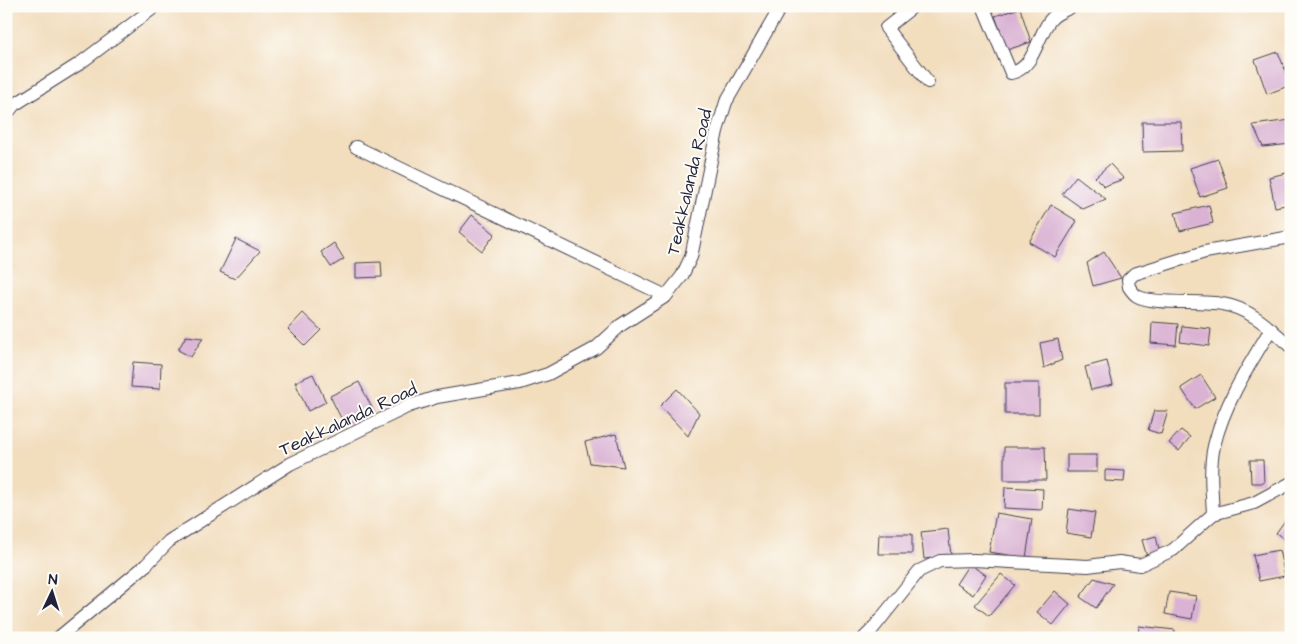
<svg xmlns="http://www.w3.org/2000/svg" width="1297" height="644" font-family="'Architects Daughter',sans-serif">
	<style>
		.building { fill: #dab3d4 }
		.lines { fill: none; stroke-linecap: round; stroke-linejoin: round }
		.minor-casing { stroke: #413e4e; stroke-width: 14 }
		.minor { stroke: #fff; stroke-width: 12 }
		.labels { text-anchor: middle; stroke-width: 4; stroke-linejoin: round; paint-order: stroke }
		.street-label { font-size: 18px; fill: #22223b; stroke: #fdfcf7 }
	</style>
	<rect width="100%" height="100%" fill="#fdfcf7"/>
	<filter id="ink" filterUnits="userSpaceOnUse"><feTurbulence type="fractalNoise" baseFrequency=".02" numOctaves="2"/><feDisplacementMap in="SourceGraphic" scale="10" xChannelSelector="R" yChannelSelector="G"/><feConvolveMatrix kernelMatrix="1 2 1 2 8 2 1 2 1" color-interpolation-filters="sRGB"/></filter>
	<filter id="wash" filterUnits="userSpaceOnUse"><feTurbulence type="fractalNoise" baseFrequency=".0096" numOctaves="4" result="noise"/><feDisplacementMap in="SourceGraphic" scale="20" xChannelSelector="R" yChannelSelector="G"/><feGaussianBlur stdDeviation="1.12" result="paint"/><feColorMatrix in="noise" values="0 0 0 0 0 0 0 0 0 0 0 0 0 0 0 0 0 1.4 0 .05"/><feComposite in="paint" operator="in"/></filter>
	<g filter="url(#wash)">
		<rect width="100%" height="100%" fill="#f2ddbd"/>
		<g id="blocks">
			<g class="building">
				<path d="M1020 8 1031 42 1007 50 995 16Z"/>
				<path d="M1278 52 1291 85 1267 94 1255 60Z"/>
				<path d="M1291 120V144L1263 147 1253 125Z"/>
				<path d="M1142 122H1181L1182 151 1143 152Z"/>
				<path d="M1218 159 1228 188 1200 197 1190 168Z"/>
				<path d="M1110 164 1124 179 1104 186 1095 177Z"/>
				<path d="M1291 172V204L1275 207 1269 177Z"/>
				<path d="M1076 176 1106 199 1083 209 1062 194Z"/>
				<path d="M1051 205 1077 221 1055 257 1029 242Z"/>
				<path d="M1209 205 1213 223 1180 231 1175 213Z"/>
				<path d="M472 215 495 234 482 251 459 232Z"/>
				<path d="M236 239 260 251 235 279 220 272Z"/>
				<path d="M334 243 344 259 331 267 321 252Z"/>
				<path d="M1104 252 1121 278 1093 286 1087 263Z"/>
				<path d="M381 262 382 277 356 278V263Z"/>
				<path d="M303 313 321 330 305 346 288 329Z"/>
				<path d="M1152 322 1178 324 1176 345 1151 343Z"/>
				<path d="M1182 326 1211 329 1209 346 1180 342Z"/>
				<path d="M186 336 203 338 191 357 178 350Z"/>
				<path d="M1058 339 1062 360 1044 368 1040 343Z"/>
				<path d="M1107 361 1113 385 1091 390 1085 367Z"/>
				<path d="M133 362 161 364 160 389 131 387Z"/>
				<path d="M313 374 326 402 308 411 295 382Z"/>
				<path d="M1201 375 1215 397 1195 409 1181 388Z"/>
				<path d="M359 382 374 412 345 426 330 396Z"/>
				<rect x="1005" y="383" width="34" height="31"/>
				<path d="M677 389 699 413 688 436 660 406Z"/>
				<path d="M1154 411H1168L1161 434 1148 430Z"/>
				<path d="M1181 430 1190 437 1179 451 1169 443Z"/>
				<path d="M616 434 624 467 590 463 585 442Z"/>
				<path d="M1004 447H1045L1046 480H1004Z"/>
				<rect x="1067" y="455" width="30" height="17"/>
				<path d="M1250 460H1263L1264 483H1251Z"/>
				<path d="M1105 470 1125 471 1124 482 1105 481Z"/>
				<path d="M1005 487 1043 489 1042 510 1004 508Z"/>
				<path d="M1069 509 1095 513 1091 537 1066 533Z"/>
				<path d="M996 513 1032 519 1026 558 989 552Z"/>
				<path d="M1289 515 1291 516V544L1276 533Z"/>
				<path d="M948 529 951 556 924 559 921 532Z"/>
				<path d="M879 534H912V554H878Z"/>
				<path d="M1156 536 1160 554 1147 557 1142 540Z"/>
				<path d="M1279 550 1285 576 1259 581 1253 555Z"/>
				<path d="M969 564 986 575 973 595 956 584Z"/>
				<path d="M1001 574 1015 585 989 616 975 605Z"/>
				<path d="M1094 578 1113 584 1096 608 1080 597Z"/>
				<path d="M1055 591 1070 604 1053 625 1037 612Z"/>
				<path d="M1169 592 1196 596 1192 619 1165 614Z"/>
				<path d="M1139 626 1175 630 1174 638H1138Z"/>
			</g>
		</g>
	</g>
	<g filter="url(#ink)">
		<use href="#blocks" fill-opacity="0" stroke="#413e4e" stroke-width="1"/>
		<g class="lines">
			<g class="minor-casing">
				<g id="minor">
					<path d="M907 6 910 9 886 28 928 82"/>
					<path d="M983 6 1011 73C1036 68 1037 33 1052 18 1058 12 1066 10 1073 6"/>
					<path d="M6 115 14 105 79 64 156 6"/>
					<path d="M356 147 666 296"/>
					<path d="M1291 237 1205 252 1134 274 1128 280 1129 287C1131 290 1134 294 1137 296 1151 305 1202 300 1222 304 1250 308 1271 329 1291 347"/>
					<path d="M1213 514 1254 503 1291 483"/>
					<path d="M58 638 146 565 169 541 290 464 409 406 437 397 520 383 548 374 596 348 621 325 666 296 682 276 691 257 717 131 726 102 781 6"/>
					<path d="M864 638 871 631 919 571 940 561 974 560 1088 566 1119 562 1140 565 1173 550 1213 514C1212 492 1209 468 1214 446 1224 404 1249 365 1271 329"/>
				</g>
			</g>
			<use href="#minor" class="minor"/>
		</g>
	</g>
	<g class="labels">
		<g class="street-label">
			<text transform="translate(689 182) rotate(-77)" y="6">Teakkalanda Road</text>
			<text transform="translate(348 419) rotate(-25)" y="6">Teakkalanda Road</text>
		</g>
	</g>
	<rect width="1297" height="644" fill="none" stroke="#fdfcf7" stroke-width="25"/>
	<g transform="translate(52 592) rotate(4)" stroke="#fdfcf7" stroke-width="4" paint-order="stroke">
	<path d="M0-4L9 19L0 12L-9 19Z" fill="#22223b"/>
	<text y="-8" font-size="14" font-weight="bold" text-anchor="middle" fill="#22223b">N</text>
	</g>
</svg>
